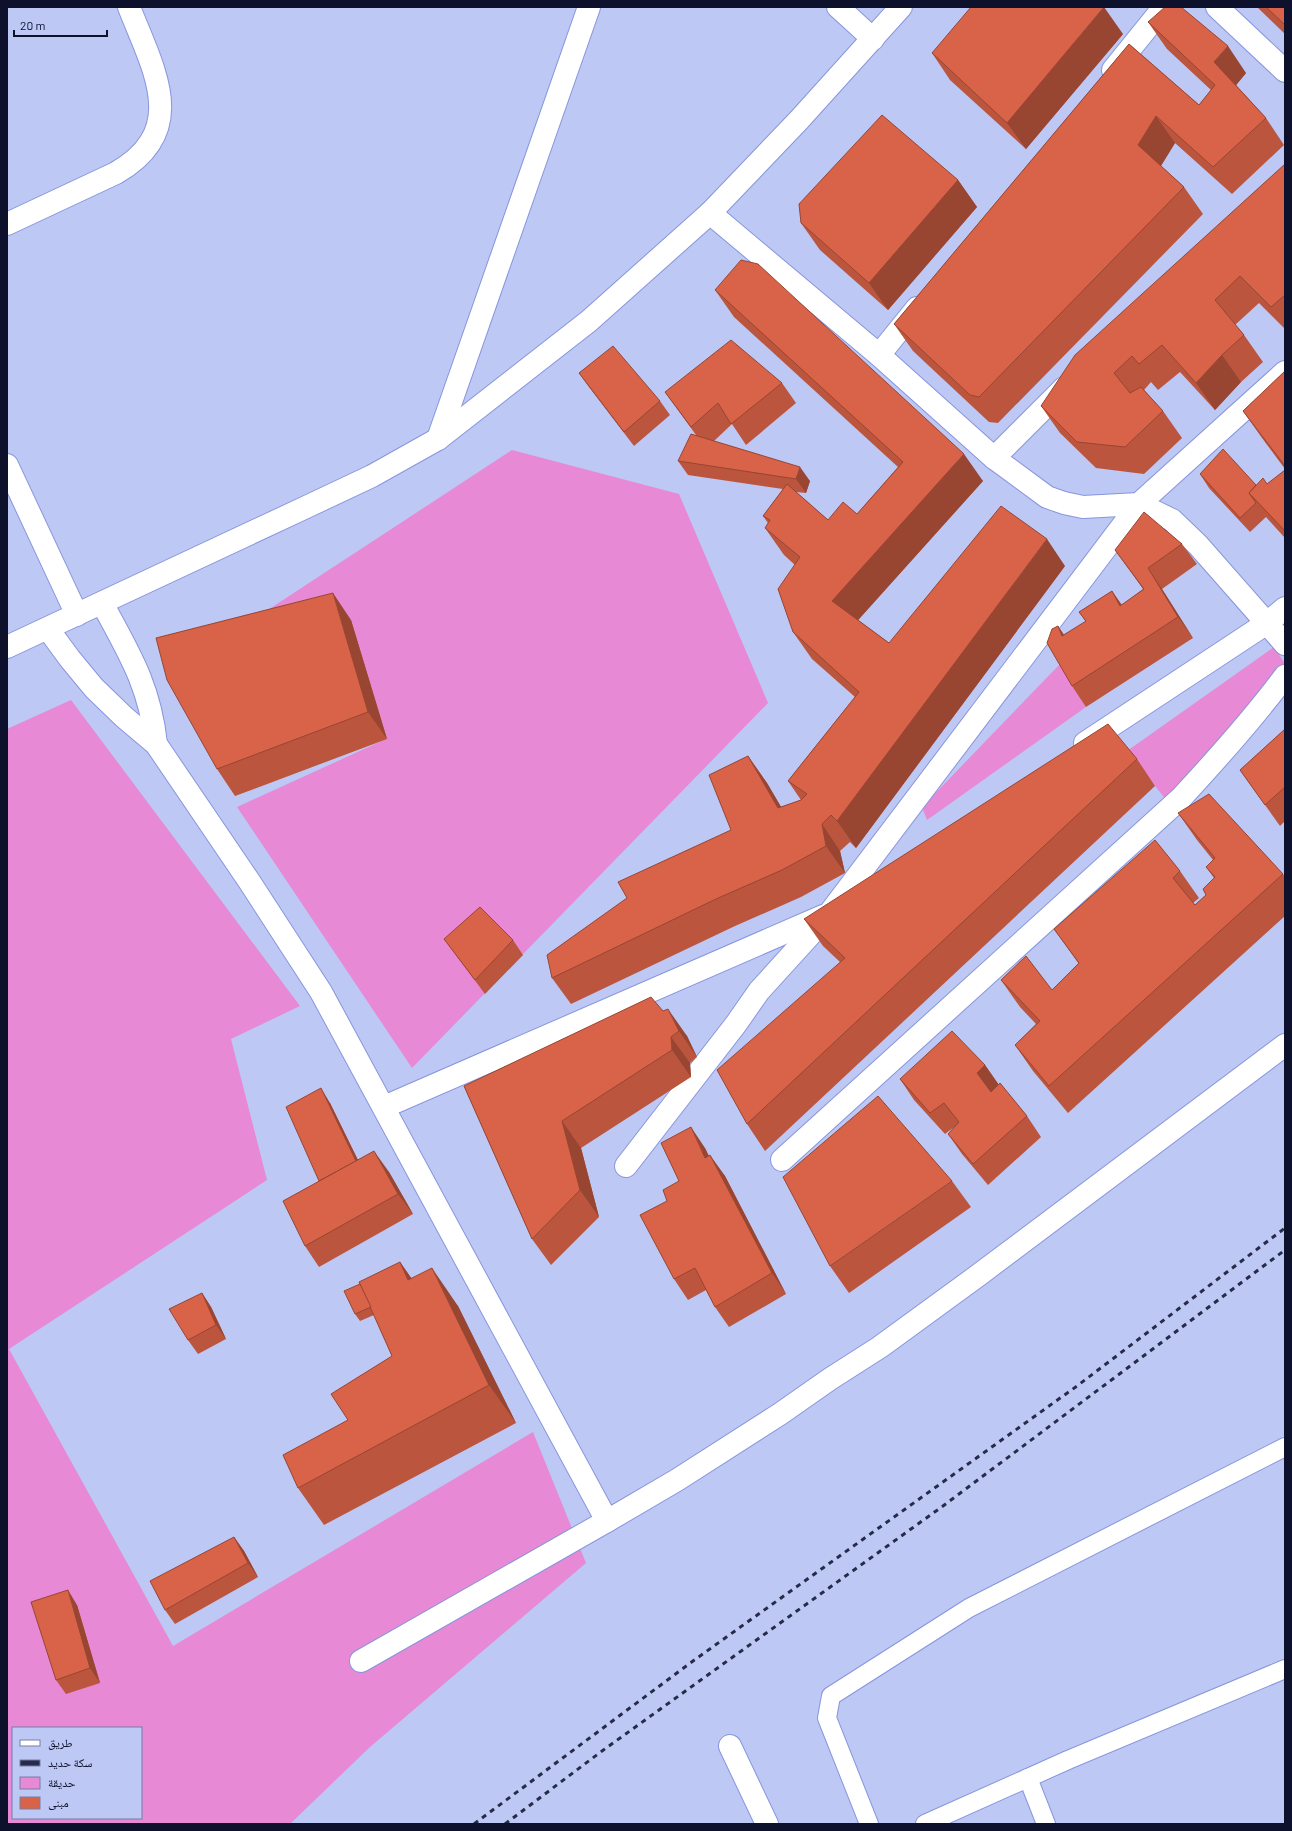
<svg xmlns="http://www.w3.org/2000/svg" width="1292" height="1831" font-family="Barlow,'Noto Naskh Arabic',sans-serif">
	<style>
		.green { fill: #e789d4; fill-rule: evenodd }
		.lines { fill: none; stroke-linecap: round; stroke-linejoin: round }
		.service-casing { stroke: #8796dd; stroke-width: 20 }
		.minor-casing { stroke: #8796dd; stroke-width: 24 }
		.secondary-casing { stroke: #8796dd; stroke-width: 24 }
		.service { stroke: #fff; stroke-width: 18 }
		.minor { stroke: #fff; stroke-width: 22 }
		.secondary { stroke: #fff; stroke-width: 22 }
		.rail { stroke: #272b49; stroke-width: 3; stroke-dasharray: 5 5; stroke-linecap: butt }
		.wall { fill: #bb553e }
		.shaded-wall { fill: #984532 }
		.building { fill: #d96348; stroke: #984532 }
	</style>
	<rect width="100%" height="100%" fill="#bdc8f5"/>
	<g class="green">
		<path d="M512 450 679 494 768 703 412 1068 237 807 386 739 216 644Z"/>
		<path d="M1274 647 1285 664 1167 801 1127 751Z"/>
		<path d="M1061 663 1086 707 927 820 922 807Z"/>
		<path d="M71 700 300 1006 231 1039 267 1180 9 1349 173 1646 533 1432 586 1563 370 1747 290 1824H7V729ZM13 1728H141V1818H13Z"/>
	</g>
	<g class="lines">
		<g class="service-casing">
			<g id="service">
				<path d="M1028 1778 1046 1824"/>
				<path d="M869 1824 827 1718 831 1696 969 1608 1285 1447"/>
				<path d="M925 1824 1068 1760 1285 1669"/>
			</g>
		</g>
		<g class="minor-casing">
			<g id="minor">
				<path d="M838 7 873 39"/>
				<path d="M1217 7 1285 71"/>
				<path d="M1113 70 1164 7"/>
				<path d="M710 213 879 355 917 308"/>
				<path d="M7 224 116 173C191 130 153 69 129 7"/>
				<path d="M879 355 994 458 1047 497 1064 503 1083 507 1139 504 1172 520 1198 545 1285 644"/>
				<path d="M438 439 589 7"/>
				<path d="M994 458 1064 388"/>
				<path d="M7 465 77 615"/>
				<path d="M102 603C129 653 150 686 156 744"/>
				<path d="M48 629 70 659 94 688 124 717 156 744 249 881 321 992 607 1521"/>
				<path d="M1085 743 1267 623 1285 608"/>
				<path d="M384 1107 823 916"/>
				<path d="M782 1160 1181 798C1218 758 1253 719 1285 676"/>
				<path d="M626 1166 736 1024 759 991 829 914 1139 504 1285 372"/>
				<path d="M361 1661 607 1521 677 1480 780 1414 830 1379 880 1347 980 1274 1285 1045"/>
				<path d="M730 1746 767 1824"/>
			</g>
		</g>
		<g class="secondary-casing">
			<path id="secondary" d="M7 647 302 509 372 476 438 439 589 321 710 213 799 120 901 7"/>
		</g>
		<use href="#service" class="service"/>
		<use href="#minor" class="minor"/>
		<use href="#secondary" class="secondary"/>
		<g class="rail">
			<path d="M474 1824 693 1661 1077 1386 1285 1228"/>
			<path d="M505 1824 602 1751 943 1506 1285 1250"/>
		</g>
	</g>
	<g class="wall">
		<path d="M1257 7H1285V34Z"/>
		<path d="M1148 22 1246 73 1236 85 1266 118 1284 145 1232 194 1175 143 1161 166 1184 187 1203 214 998 423 989 422 913 351 894 324 1129 44 1199 105 1211 90 1167 49Z"/>
		<path d="M1123 34 1026 149 950 80 932 53Z"/>
		<path d="M1285 164V329L1259 303 1235 325 1244 335 1263 362 1241 382 1215 410 1180 372 1158 390 1151 382 1144 390 1163 411 1182 438 1144 474 1096 468 1060 433 1041 406Z"/>
		<path d="M958 180 977 207 888 310 820 250 801 223Z"/>
		<path d="M715 290 983 481 858 620 889 643 1065 566 856 848 850 842 840 851 845 873 801 897 735 926 571 1004 552 978 731 830 748 756 767 783 781 807 801 800 788 781 855 697 812 659 793 632 795 565 784 555 765 528 768 523 763 516 783 489 688 475 678 461 696 435 665 392 782 383 796 403 746 445 732 424 714 441 810 481 806 493 796 492 828 520 857 514 898 467 734 317Z"/>
		<path d="M1285 371V469L1262 438 1243 411Z"/>
		<path d="M579 373 660 401 670 415 634 446 589 387Z"/>
		<path d="M1285 470V538L1266 517 1250 532 1209 488 1200 474 1256 485 1267 484Z"/>
		<path d="M1182 544 1197 564 1162 589 1193 638 1086 707 1072 686 1058 626 1064 635 1086 622 1079 612 1112 591 1122 605 1143 589 1115 550Z"/>
		<path d="M351 620 387 739 235 796 217 769Z"/>
		<path d="M1285 729V821L1280 826 1240 770Z"/>
		<path d="M1137 759 1155 786 765 1151 747 1124 840 962 823 946 804 919Z"/>
		<path d="M1178 813 1283 874 1285 877V916L1068 1113 1033 1071 1015 1045 1036 1024 1020 1007 1001 980 1052 990 1079 964 1054 929 1180 871 1199 898 1193 903 1195 905 1206 895 1214 878 1206 867 1213 860 1197 840Z"/>
		<path d="M444 939 513 940 523 955 485 994Z"/>
		<path d="M663 1011 687 1036 697 1057 690 1063 691 1077 581 1148 599 1217 551 1265 532 1239 464 1086Z"/>
		<path d="M985 1065 998 1084 1027 1116 1041 1137 988 1185 962 1154 948 1134 954 1127 945 1134 914 1100 900 1079Z"/>
		<path d="M330 1103 358 1160 389 1172 413 1214 319 1267 305 1246 319 1181Z"/>
		<path d="M705 1148 709 1156 725 1176 786 1294 729 1327 715 1307 706 1290 688 1300 674 1279 667 1201 679 1181Z"/>
		<path d="M952 1181 971 1207 849 1293 830 1266Z"/>
		<path d="M400 1262 411 1278 458 1306 516 1423 324 1525 298 1488 348 1420 392 1356 374 1315 360 1321 355 1314Z"/>
		<path d="M202 1293 211 1307 226 1339 198 1354 188 1340Z"/>
		<path d="M234 1537 244 1551 258 1577 175 1624 165 1610Z"/>
		<path d="M77 1605 100 1683 66 1694 56 1680Z"/>
	</g>
	<g class="shaded-wall">
		<path d="M1104 7 1123 34 1026 149 1007 123Z"/>
		<path d="M1228 46 1246 73 1233 89 1214 62Z"/>
		<path d="M1156 116 1175 143 1157 172 1138 145Z"/>
		<path d="M958 180 977 207 888 310 869 283Z"/>
		<path d="M1222 355 1241 382 1215 410 1196 383Z"/>
		<path d="M964 454 983 481 851 628 832 601Z"/>
		<path d="M800 467 810 481 806 493 796 479Z"/>
		<path d="M1047 539 1065 566 856 848 837 821Z"/>
		<path d="M1148 568 1162 589 1193 638 1178 617Z"/>
		<path d="M1112 591 1126 612 1120 606Z"/>
		<path d="M333 593 351 620 387 739 368 712Z"/>
		<path d="M1058 626 1072 647 1062 636Z"/>
		<path d="M748 756 767 783 797 834 778 808Z"/>
		<path d="M822 824 840 851 845 873 826 846Z"/>
		<path d="M668 1009 687 1036 697 1057 679 1031Z"/>
		<path d="M671 1037 690 1063 691 1077 672 1050Z"/>
		<path d="M985 1065 999 1085 992 1094 977 1073Z"/>
		<path d="M321 1088 330 1103 369 1183 359 1168Z"/>
		<path d="M562 1121 581 1148 599 1217 580 1190Z"/>
		<path d="M691 1127 705 1148 719 1179 705 1158Z"/>
		<path d="M374 1151 389 1172 413 1214 398 1194Z"/>
		<path d="M710 1155 725 1176 786 1294 772 1273Z"/>
		<path d="M400 1262 426 1299 408 1280Z"/>
		<path d="M432 1268 458 1306 516 1423 489 1385Z"/>
		<path d="M202 1293 211 1307 226 1339 216 1325Z"/>
		<path d="M234 1537 244 1551 258 1577 248 1563Z"/>
		<path d="M68 1590 77 1605 100 1683 90 1668Z"/>
	</g>
	<g class="building">
		<path d="M971 7H1104L1007 123 932 53Z"/>
		<path d="M1165 7H1181L1228 46 1214 62 1266 118 1213 167 1156 116 1138 145 1184 187 979 397 970 395 894 324 1129 44 1199 105 1215 85 1148 22Z"/>
		<path d="M1266 7H1285V25Z"/>
		<path d="M882 115 958 180 869 283 801 223 799 204Z"/>
		<path d="M1285 164V295L1271 307 1240 276 1215 300 1244 335 1222 355 1196 383 1162 345 1139 364 1132 356 1114 373 1130 393 1141 387 1163 411 1125 447 1077 442 1041 406 1075 355Z"/>
		<path d="M741 260 758 264 964 454 832 601 889 643 1001 506 1047 539 837 821 831 815 822 824 826 846 782 870 716 899 552 978 547 955 627 898 618 882 731 830 709 775 748 756 778 808 801 800 807 794 788 781 859 692 793 632 778 589 800 557 765 528 770 520 763 516 787 484 828 520 843 502 857 514 903 462 715 290Z"/>
		<path d="M731 340 782 383 731 424 718 403 691 427 665 392Z"/>
		<path d="M613 346 660 401 624 432 579 373Z"/>
		<path d="M1285 371V466L1243 411Z"/>
		<path d="M691 434 800 467 796 479 678 461Z"/>
		<path d="M1223 449 1256 485 1249 493 1256 503 1240 518 1200 474Z"/>
		<path d="M1285 470V531L1249 493 1263 478 1267 484Z"/>
		<path d="M1144 512 1182 544 1148 568 1178 617 1072 686 1047 643 1052 629 1058 626 1062 636 1086 621 1079 612 1112 591 1120 606 1144 589 1115 550Z"/>
		<path d="M333 593 368 712 217 769 167 680 156 638Z"/>
		<path d="M1108 724 1137 759 747 1124 717 1070 845 958 804 919Z"/>
		<path d="M1285 729V787L1265 805 1240 770Z"/>
		<path d="M1209 794 1283 874 1049 1086 1015 1045 1040 1021 1001 980 1026 956 1052 990 1079 963 1054 929 1155 840 1180 871 1173 878 1195 905 1206 895 1203 889 1215 877 1206 867 1215 858 1178 813Z"/>
		<path d="M480 907 513 940 475 980 444 939Z"/>
		<path d="M651 997 663 1011 668 1009 679 1031 671 1037 672 1050 562 1121 580 1190 532 1239 464 1086Z"/>
		<path d="M952 1031 985 1065 977 1073 991 1092 1000 1083 1027 1116 973 1164 948 1134 959 1122 944 1103 930 1113 900 1079Z"/>
		<path d="M321 1088 356 1161 319 1181 286 1107Z"/>
		<path d="M878 1096 952 1181 830 1266 783 1177Z"/>
		<path d="M691 1127 705 1158 710 1155 772 1273 715 1307 695 1268 674 1279 640 1215 667 1201 663 1190 679 1181 661 1143Z"/>
		<path d="M374 1151 398 1194 305 1246 283 1201Z"/>
		<path d="M400 1262 408 1280 432 1268 489 1385 298 1488 283 1455 348 1420 331 1394 392 1356 359 1282Z"/>
		<path d="M360 1284 371 1307 355 1314 344 1291Z"/>
		<path d="M202 1293 216 1325 188 1340 169 1309Z"/>
		<path d="M234 1537 248 1563 165 1610 150 1581Z"/>
		<path d="M68 1590 90 1668 56 1680 31 1602Z"/>
	</g>
	<rect width="1292" height="1831" fill="none" stroke="#0e112c" stroke-width="16"/>
	<rect x="12" y="1727" width="130" height="92" fill="#bdc8f5" stroke="#777fa5"/>
	<rect x="20" y="1740" width="20" height="6" fill="#ffffff" stroke="#777fa5"/>
	<text x="48" y="1747" font-size="12" fill="#0e112c">طريق</text>
	<rect x="20" y="1760" width="20" height="6" fill="#272b49" stroke="#777fa5"/>
	<text x="48" y="1767" font-size="12" fill="#0e112c">سكة حديد</text>
	<rect x="20" y="1777" width="20" height="12" fill="#e789d4" stroke="#777fa5"/>
	<text x="48" y="1787" font-size="12" fill="#0e112c">حديقة</text>
	<rect x="20" y="1797" width="20" height="12" fill="#d96348" stroke="#777fa5"/>
	<text x="48" y="1807" font-size="12" fill="#0e112c">مبنى</text>
	<path d="M14 30v6h93v-6" fill="none" stroke="#0e112c" stroke-width="2"/>
	<text x="20" y="30" font-size="12" fill="#0e112c" stroke="#bdc8f5" stroke-width="3" paint-order="stroke">20 m</text>
</svg>
